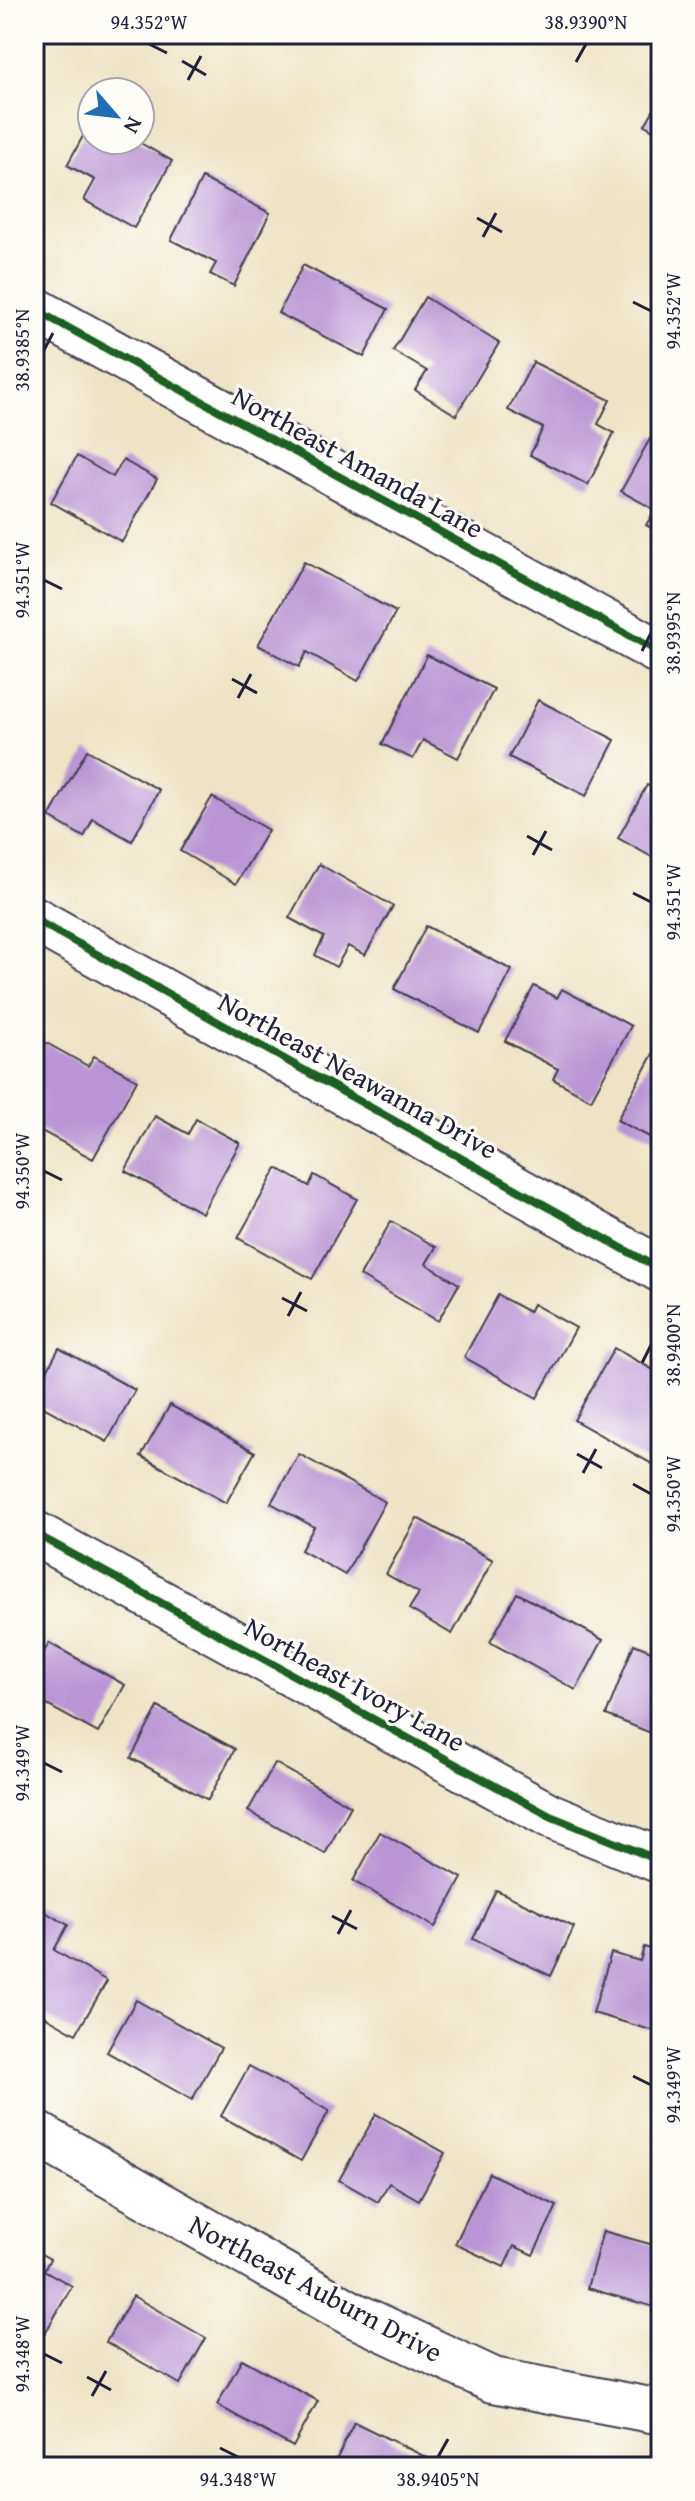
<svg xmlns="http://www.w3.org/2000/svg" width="695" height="2501" font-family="'Gentium Book Plus',serif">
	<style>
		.building { fill: #b995d5 }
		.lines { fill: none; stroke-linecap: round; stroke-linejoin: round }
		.minor-casing { stroke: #413f50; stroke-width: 48 }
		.minor { stroke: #fff; stroke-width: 44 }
		.cycleway-casing { stroke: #fdfcf7; stroke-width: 13 }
		.cycleway { stroke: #1b5e20; stroke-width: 8 }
		.ticks { fill: none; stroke: #22223b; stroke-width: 3 }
		.labels { text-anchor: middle; stroke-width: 6; stroke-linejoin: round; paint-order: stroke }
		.street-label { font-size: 28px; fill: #22223b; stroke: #fdfcf7 }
		.neatline { fill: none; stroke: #22223b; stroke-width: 3 }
		.ticks-label { font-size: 20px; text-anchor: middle; fill: #22223b }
	</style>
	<rect width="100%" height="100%" fill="#fdfcf7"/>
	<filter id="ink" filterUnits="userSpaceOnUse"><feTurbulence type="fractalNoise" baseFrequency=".0125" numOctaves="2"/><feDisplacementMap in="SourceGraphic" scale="16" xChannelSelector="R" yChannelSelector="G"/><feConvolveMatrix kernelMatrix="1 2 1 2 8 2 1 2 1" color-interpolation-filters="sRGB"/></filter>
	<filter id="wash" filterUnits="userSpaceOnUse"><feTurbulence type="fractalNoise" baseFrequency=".006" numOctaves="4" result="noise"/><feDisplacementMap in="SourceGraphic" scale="32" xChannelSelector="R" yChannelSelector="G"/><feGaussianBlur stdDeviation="1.8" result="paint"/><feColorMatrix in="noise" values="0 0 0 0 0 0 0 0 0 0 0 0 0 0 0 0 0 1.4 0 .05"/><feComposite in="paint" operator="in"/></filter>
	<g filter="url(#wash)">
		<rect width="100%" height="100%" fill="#eee3c5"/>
		<g id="blocks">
			<g class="building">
				<path d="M661 97V135L645 125Z"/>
				<path d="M92 120V140H135L172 161 134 228 84 200 95 180 67 165Z"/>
				<path d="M202 178 270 213 234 286 210 274 216 263 171 240Z"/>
				<path d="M303 265 388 309 364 357 278 313Z"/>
				<path d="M425 297 499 343 456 415 415 390 427 371 393 351Z"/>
				<path d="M533 362 610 400 598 424 614 433 588 485 530 455 543 428 508 410Z"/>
				<path d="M652 435 661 440V533L646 525 655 510 621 491Z"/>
				<path d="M77 456 113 477 123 460 157 479 122 542 51 502Z"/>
				<path d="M304 562 396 612 358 681 307 652 299 667 258 645Z"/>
				<path d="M427 655 494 689 458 758 423 740 413 759 382 744Z"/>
				<path d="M538 700 615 740 586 796 509 757Z"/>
				<path d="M87 750 159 790 132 841 93 819 84 837 49 817Z"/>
				<path d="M647 785 661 793V862L618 838Z"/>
				<path d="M212 797 268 830 236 884 180 851Z"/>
				<path d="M319 864 393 906 365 955 348 946 336 967 315 955 324 937 289 918Z"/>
				<path d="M426 926 512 970 479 1033 394 989Z"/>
				<path d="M534 986 557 998 562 989 631 1026 591 1100 553 1079 558 1069 505 1041Z"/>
				<path d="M661 1039V1143L617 1120Z"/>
				<path d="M43 1041 88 1066 94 1056 137 1080 93 1159 34 1127V1058Z"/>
				<path d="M155 1116 188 1134 196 1119 240 1143 202 1213 125 1171Z"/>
				<path d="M277 1168 309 1186 314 1175 357 1199 312 1279 238 1238Z"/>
				<path d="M391 1221 436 1247 426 1264 459 1284 438 1321 360 1276Z"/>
				<path d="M498 1295 529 1312 533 1304 576 1328 537 1398 464 1357Z"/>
				<path d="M59 1348 135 1390 107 1442 34 1402V1395Z"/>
				<path d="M614 1348 661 1374 654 1389 661 1393V1456L656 1466 574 1420Z"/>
				<path d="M170 1405 255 1452 226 1503 141 1456Z"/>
				<path d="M299 1454 385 1502 345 1575 301 1550 314 1527 271 1503Z"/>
				<path d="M417 1518 493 1560 452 1634 409 1609 419 1593 386 1574Z"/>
				<path d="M517 1593 603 1640 576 1690 490 1642Z"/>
				<path d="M49 1643 125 1685 98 1733 34 1698V1669Z"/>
				<path d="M634 1644 661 1655 658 1673 661 1674V1737L606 1715Z"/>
				<path d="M158 1707 235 1749 208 1800 131 1758Z"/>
				<path d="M275 1763 351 1806 325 1854 248 1811Z"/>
				<path d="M380 1832 462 1878 435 1927 353 1881Z"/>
				<path d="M496 1890 574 1927 551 1976 473 1939Z"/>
				<path d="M38 1908 68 1925 54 1950 107 1981 76 2034 34 2010V1915Z"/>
				<path d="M644 1947 661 1952V2033L593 2013 611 1953 640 1961Z"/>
				<path d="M136 2000 221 2048 192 2100 107 2052Z"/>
				<path d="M249 2066 329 2111 301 2161 221 2116Z"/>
				<path d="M376 2114 445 2153 419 2200 389 2183 378 2202 339 2180Z"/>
				<path d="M489 2173 557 2206 533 2255 514 2246 504 2267 455 2244Z"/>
				<path d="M603 2231 661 2247V2309L587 2288Z"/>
				<path d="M34 2250 50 2259 44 2270 72 2286 43 2337 34 2332Z"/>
				<path d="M133 2296 206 2338 180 2384 106 2342Z"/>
				<path d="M242 2359 318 2401 293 2447 217 2405Z"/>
				<path d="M354 2422 446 2467H333Z"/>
			</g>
		</g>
	</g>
	<g filter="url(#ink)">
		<use href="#blocks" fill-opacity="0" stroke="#413f50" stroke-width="2"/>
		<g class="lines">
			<g class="minor-casing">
				<g id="minor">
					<path d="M34 309 661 653"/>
					<path d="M34 919 661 1270"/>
					<path d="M34 1533 550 1816 661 1861"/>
					<path d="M34 2132 352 2314 493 2380 661 2412"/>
				</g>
			</g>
			<use href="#minor" class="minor"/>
			<g class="cycleway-casing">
				<g id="cycleway">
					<path d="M34 309 661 653"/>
					<path d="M34 919 661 1270"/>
					<path d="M34 1533 550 1816 661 1861"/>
				</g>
			</g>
			<use href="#cycleway" class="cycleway"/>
		</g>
	</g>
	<path class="ticks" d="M149 44 167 53M182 61 206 75M576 62 586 44M188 80 201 56M477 218 502 232M483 237 496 213M633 302 651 311M44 350 53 333M44 580 62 589M642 651 651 633M232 679 257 693M238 698 251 674M527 836 552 850M533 855 546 831M633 893 651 902M44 1171 62 1180M282 1298 307 1311M288 1316 301 1292M642 1363 651 1345M577 1454 602 1468M583 1473 596 1449M633 1484 651 1494M44 1763 62 1772M332 1916 357 1929M338 1934 351 1910M633 2076 651 2085M44 2354 62 2363M87 2377 111 2390M92 2396 106 2371M220 2448 238 2457M438 2457 448 2439"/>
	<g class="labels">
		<g class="street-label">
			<text transform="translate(358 462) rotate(29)" y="10">Northeast Amanda Lane</text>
			<text transform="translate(358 1075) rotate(29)" y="10">Northeast Neawanna Drive</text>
			<text transform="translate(355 1684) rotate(29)" y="10">Northeast Ivory Lane</text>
			<text transform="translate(316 2288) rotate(28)" y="10">Northeast Auburn Drive</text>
		</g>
	</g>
	<rect width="695" height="2501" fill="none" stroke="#fdfcf7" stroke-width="88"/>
	<g transform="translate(116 116) rotate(118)"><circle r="38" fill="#fdfcf7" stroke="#a5a5ac" stroke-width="2"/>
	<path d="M0-6L14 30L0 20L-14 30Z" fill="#1f6fb2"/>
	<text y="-12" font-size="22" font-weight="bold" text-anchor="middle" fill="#22223b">N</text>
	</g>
	<rect x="44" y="44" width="607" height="2413" class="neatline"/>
	<g class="ticks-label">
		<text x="149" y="29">94.352°W</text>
		<text x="586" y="29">38.9390°N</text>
		<text transform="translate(673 311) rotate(-90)" y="7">94.352°W</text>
		<text transform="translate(22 350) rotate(-90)" y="7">38.9385°N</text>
		<text transform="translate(22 580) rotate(-90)" y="7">94.351°W</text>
		<text transform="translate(673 633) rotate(-90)" y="7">38.9395°N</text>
		<text transform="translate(673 902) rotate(-90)" y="7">94.351°W</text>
		<text transform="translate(22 1171) rotate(-90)" y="7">94.350°W</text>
		<text transform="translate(673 1345) rotate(-90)" y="7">38.9400°N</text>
		<text transform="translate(673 1494) rotate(-90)" y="7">94.350°W</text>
		<text transform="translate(22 1763) rotate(-90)" y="7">94.349°W</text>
		<text transform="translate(673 2085) rotate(-90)" y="7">94.349°W</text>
		<text transform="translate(22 2354) rotate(-90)" y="7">94.348°W</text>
		<text x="238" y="2486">94.348°W</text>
		<text x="438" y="2486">38.9405°N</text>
	</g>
</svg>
